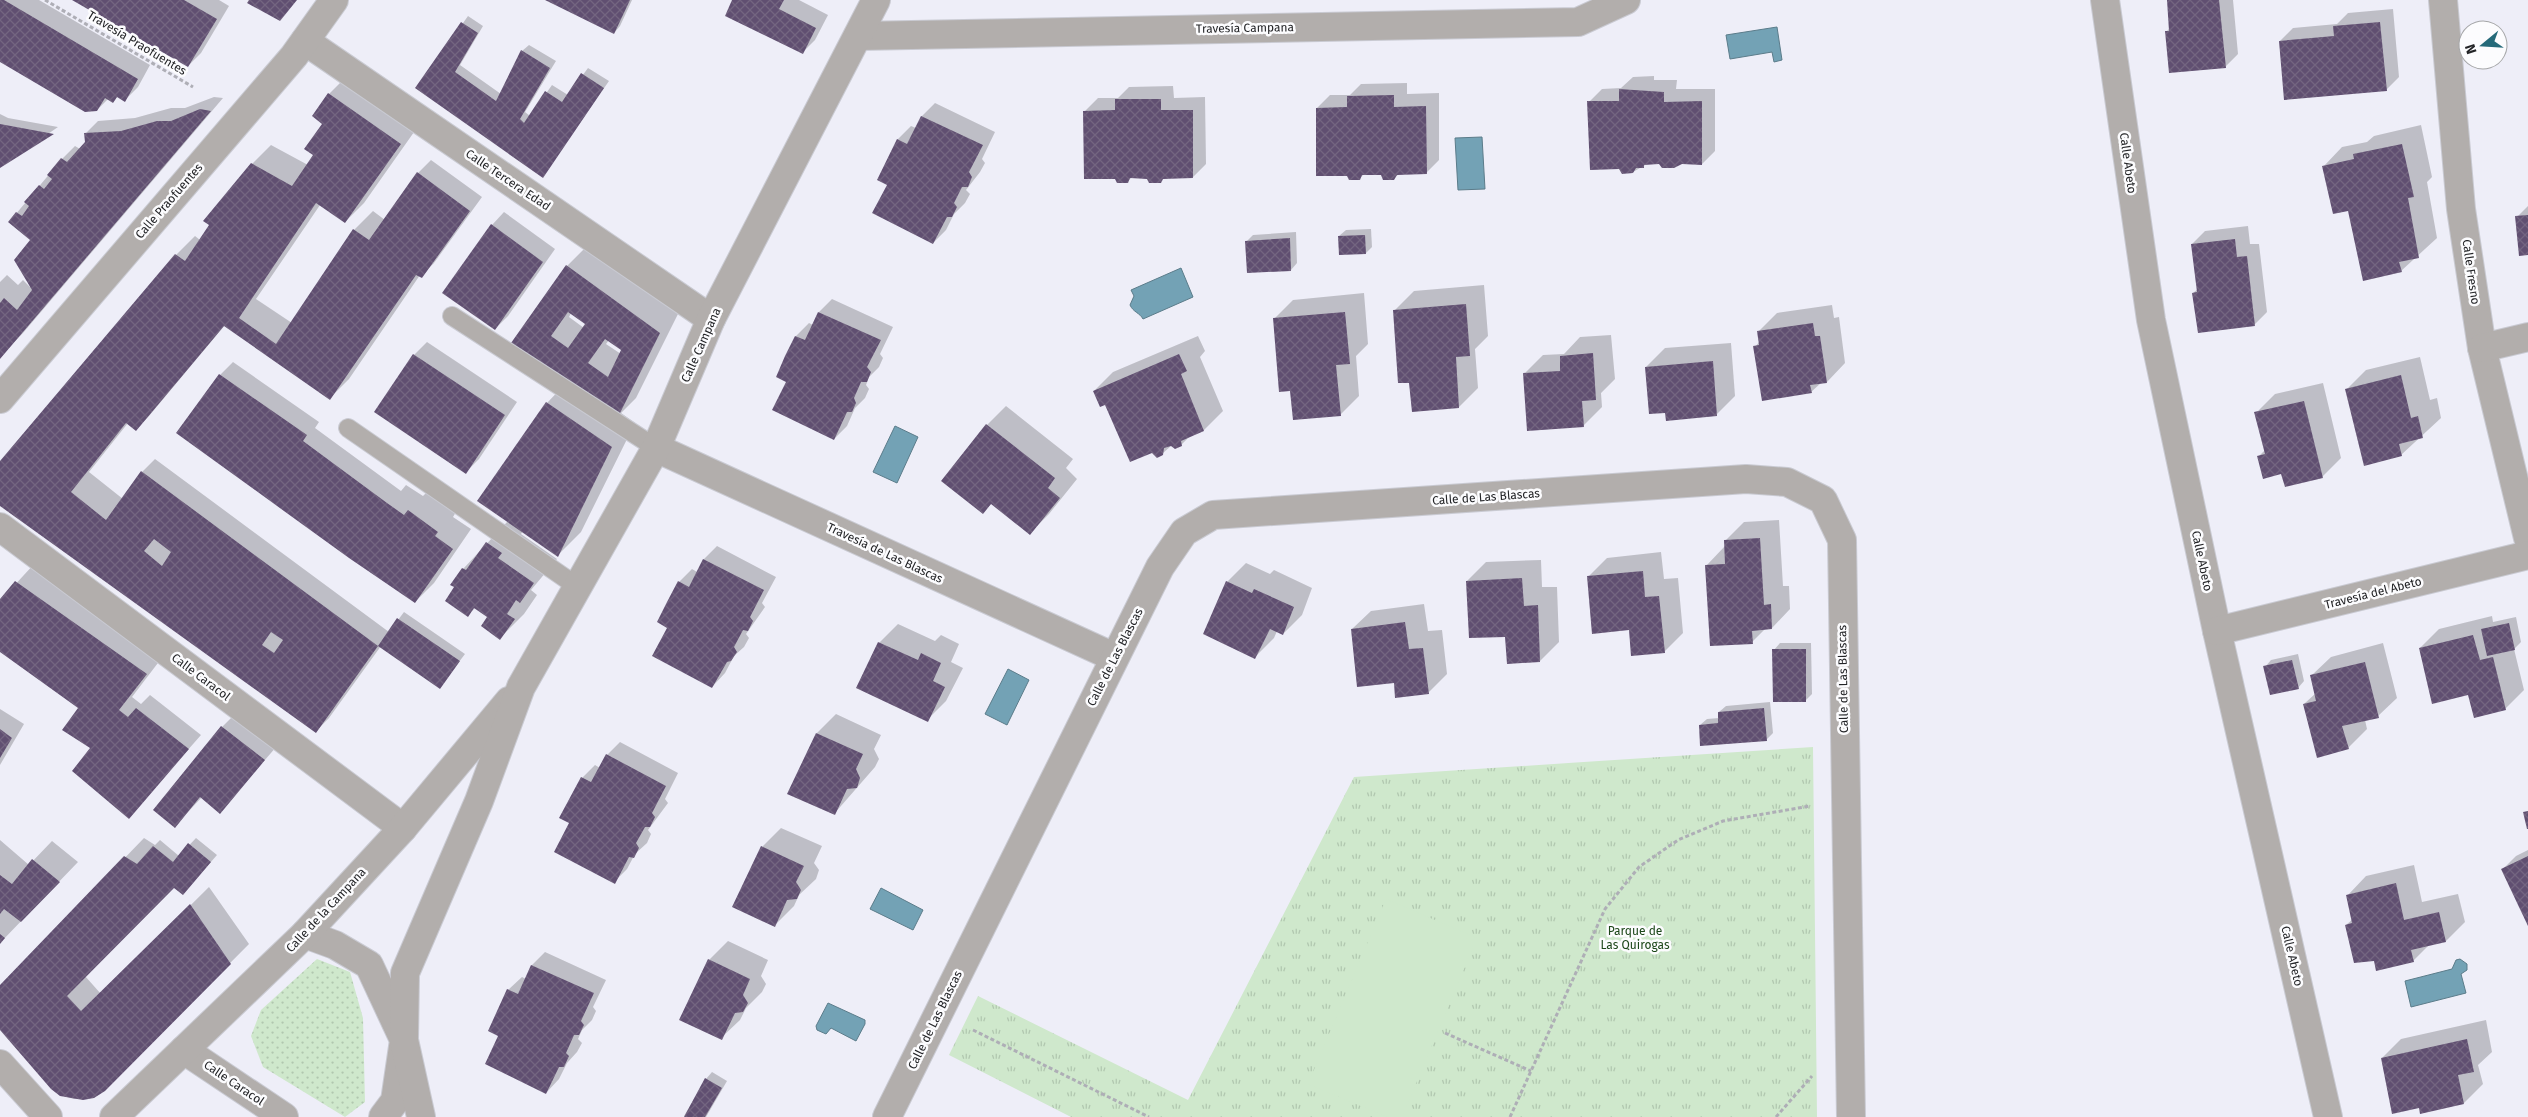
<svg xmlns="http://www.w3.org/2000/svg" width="2528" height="1117" font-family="'Fira Sans',sans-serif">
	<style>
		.grass { fill: url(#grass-tufts) }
		.garden { fill: url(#garden-dots) }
		.pitch { fill: #cfe8cc }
		.water { fill: #73a2b5; stroke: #5b7c8a }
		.shadow { fill: #0003; fill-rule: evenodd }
		.building { fill: url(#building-cross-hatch); fill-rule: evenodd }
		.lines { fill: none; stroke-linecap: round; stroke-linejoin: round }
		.lane-casing { stroke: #c9cad2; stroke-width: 20 }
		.street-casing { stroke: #c9cad2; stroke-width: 30 }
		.path { stroke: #aeaeb6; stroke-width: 3; stroke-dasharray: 4 2.5; stroke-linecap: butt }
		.lane { stroke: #b2aeac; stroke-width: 18 }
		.street { stroke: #b2aeac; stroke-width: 28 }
		.labels { text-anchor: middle; stroke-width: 5; stroke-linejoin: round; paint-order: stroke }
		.street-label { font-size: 12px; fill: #232427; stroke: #fcfcfe }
		.park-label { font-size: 12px; fill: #1c4719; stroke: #fcfcfe }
	</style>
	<defs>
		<pattern id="grass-tufts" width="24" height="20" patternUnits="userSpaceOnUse" patternTransform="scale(1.25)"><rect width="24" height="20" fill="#cfe8cc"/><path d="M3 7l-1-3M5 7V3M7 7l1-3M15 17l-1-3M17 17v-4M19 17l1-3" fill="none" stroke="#b1c7af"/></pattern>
		<pattern id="garden-dots" width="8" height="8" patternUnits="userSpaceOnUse" patternTransform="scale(1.25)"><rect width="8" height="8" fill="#cfe8cc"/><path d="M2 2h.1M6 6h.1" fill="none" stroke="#b1c7af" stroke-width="1.8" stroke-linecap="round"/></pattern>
		<pattern id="building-cross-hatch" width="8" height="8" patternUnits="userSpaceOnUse" patternTransform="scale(1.25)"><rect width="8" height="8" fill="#604f71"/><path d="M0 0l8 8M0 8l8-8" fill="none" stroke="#736580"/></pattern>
	</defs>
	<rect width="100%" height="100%" fill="#eeeef8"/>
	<path class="grass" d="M1813 747 1817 1117H1071L949 1055 978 996 1188 1100 1354 777Z"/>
	<path class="garden" d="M317 959 350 972 363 1018 365 1102 345 1117 263 1067 251 1036 261 1010Z"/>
	<path class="pitch" d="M1386 899 1477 938 1402 1117H1387L1308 1084Z"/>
	<g class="water">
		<path d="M1777 27 1782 60 1774 62 1772 52 1730 59 1726 35Z"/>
		<path d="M1482 137 1485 189 1458 190 1455 138Z"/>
		<path d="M1181 268 1193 297 1143 319C1140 313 1133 312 1130 305L1134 296 1131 290Z"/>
		<path d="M895 426 918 437 897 483 873 472Z"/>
		<path d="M1008 669 1029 680 1007 725 985 714Z"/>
		<path d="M881 888 923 910 913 930 870 909Z"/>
		<path d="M2460 959 2467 964V970L2461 974 2466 993 2411 1007 2405 981 2452 969 2456 960Z"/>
		<path d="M828 1003 865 1020V1024L856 1041 831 1028 826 1034 817 1030 816 1026Z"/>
	</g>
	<g class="shadow">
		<path d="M0 0H39L150 65 138 87 125 100 118 96 113 102 108 99 97 110 0 61Z"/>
		<path d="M74 0H219L229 6 201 53 188 66Z"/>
		<path d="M548 0H632L620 26 614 33Z"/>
		<path d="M734 0H799L828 15 815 40 802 53Z"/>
		<path d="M2168 0H2233L2238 54 2225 67 2166 32 2170 28Z"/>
		<path d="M2393 9 2399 77 2386 90 2280 41 2293 28 2337 24 2348 13Z"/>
		<path d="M468 16 483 26 460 65 501 94 522 51 529 45 556 61 525 112 530 116 552 85 568 95 588 68 609 81 543 176 417 88Z"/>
		<path d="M348 75 419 125 364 203 345 222 320 205 256 299 292 323 354 230 373 211 385 220 418 173 431 160 482 197 434 263 421 276 420 275 349 379 330 398 225 325 149 416 136 429 128 423 89 472 123 499 142 472 155 459 389 632 404 612 465 654 440 687 381 646 329 718 316 731 0 505V463L176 255 195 236 200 240 252 164 271 145 308 165 315 155 329 94Z"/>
		<path d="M1654 76V80H1677L1676 89H1715V151L1702 164H1647L1633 172 1589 102 1602 89 1621 88 1633 77Z"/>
		<path d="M1407 83V94L1439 93V160L1426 173 1399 174 1394 178 1381 174H1364L1359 179 1317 108 1330 95H1350L1361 84Z"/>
		<path d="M1173 86 1174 98 1205 97 1206 164 1193 177H1132L1127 182 1085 111 1098 98H1118L1129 87Z"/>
		<path d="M214 97 223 98 23 333 0 357V282L7 275 18 285 23 280 30 287 32 240 10 221 62 159 75 146 80 149 86 142 85 134 98 121 135 118 171 108H185Z"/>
		<path d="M935 103 995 132 982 159 985 163 980 172 966 190 970 194 965 203 954 214 946 230 933 243 888 184 878 179 898 139 911 126 916 128 922 116Z"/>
		<path d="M0 114 8 118 58 127 0 167Z"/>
		<path d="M2421 125 2432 177 2427 182 2437 238 2401 271 2349 209 2324 166 2342 147 2367 142 2374 136Z"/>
		<path d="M2528 206V254L2517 217Z"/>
		<path d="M504 212 555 249 508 316 495 329 492 225Z"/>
		<path d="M2248 226 2250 244H2259L2267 312 2254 325 2193 293 2198 289 2192 244 2205 231Z"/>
		<path d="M1371 229 1372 247 1366 253 1339 236 1346 230Z"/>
		<path d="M1296 232 1297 263 1291 270 1247 241 1253 235Z"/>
		<path d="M586 247 678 314 636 398 621 413 635 423 581 532 558 555 523 531 521 534 557 559 531 590 537 595 524 614 500 638 489 617 476 607 468 615 456 587 463 569 508 521 547 403 567 382 512 343 567 266ZM571 313 587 324 584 328 569 317ZM609 340 623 350 621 354 606 344Z"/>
		<path d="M1484 285 1488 336 1475 349 1478 388 1459 407 1411 381 1395 310 1414 291Z"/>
		<path d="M1364 293 1368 344 1356 356 1359 396 1340 415 1291 390 1274 319 1293 300Z"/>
		<path d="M832 299 893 327 880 354 883 358 879 367 869 377 866 385 869 389 865 398 855 408 847 426 834 439 787 381 777 377 796 336 809 323 813 325 819 312Z"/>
		<path d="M1832 305 1834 318 1839 317 1845 363 1827 382 1821 383 1811 392 1755 347 1760 341 1758 332 1777 313Z"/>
		<path d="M1611 335 1615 379 1601 393 1602 407 1583 426 1524 374 1543 355 1564 354 1580 337Z"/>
		<path d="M1198 336 1205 351 1200 357 1223 411 1204 430 1190 436 1181 445H1172L1162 454 1094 391 1113 372Z"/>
		<path d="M427 342 517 402 479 459 466 472 414 355Z"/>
		<path d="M1731 343 1735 396 1716 415 1666 411 1646 367 1665 348Z"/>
		<path d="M2420 357 2430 400 2437 398 2441 418 2401 455 2347 389 2366 370Z"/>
		<path d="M233 362 319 422 315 428 401 491 406 485 423 496 427 492 456 512 453 517 471 529 434 583 415 602 220 375Z"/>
		<path d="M2323 383 2341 458 2322 477 2282 473 2258 457 2265 450 2256 413 2275 394Z"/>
		<path d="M1006 406 1073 459 1066 468 1077 479 1049 514 1030 533 992 503 983 512 943 480 987 425Z"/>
		<path d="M1779 520 1783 586H1789L1790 609 1772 628H1766L1752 642 1706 566 1725 546V541L1744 522Z"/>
		<path d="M717 546 776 577 762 603 765 607 746 634 749 638 744 647 734 656 725 673 712 687 668 628 679 582 692 569 697 572 704 559Z"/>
		<path d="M1661 552 1664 579 1678 578 1683 633 1664 652 1630 629 1588 577 1607 558Z"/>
		<path d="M1541 560 1542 587H1557L1559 642 1540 661 1506 636 1467 581 1486 562Z"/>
		<path d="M35 563 164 655 132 697 141 704 150 695 201 735 129 817 92 748 80 707 0 651V601Z"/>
		<path d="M1246 563 1270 574 1274 570 1312 588 1302 615 1283 634 1277 631 1274 638 1255 657 1227 582Z"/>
		<path d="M1424 604 1428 631 1442 630 1447 674 1428 693 1395 681 1352 629 1371 611Z"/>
		<path d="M2492 616 2493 622 2516 617 2521 642 2514 649 2524 690 2505 709 2469 694 2420 648 2439 629Z"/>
		<path d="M898 624 935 641 941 635 959 644 951 662 963 668 946 701 927 720 879 643Z"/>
		<path d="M1780 643H1811L1812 694 1805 701 1774 650Z"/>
		<path d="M2383 643 2397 698 2378 716 2365 720 2367 729 2348 748 2304 704 2316 693 2312 675 2331 657Z"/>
		<path d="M2298 654 2304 681 2298 688 2265 667 2271 660Z"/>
		<path d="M1770 702 1773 733 1766 740 1700 725 1707 719 1719 718V712L1726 706Z"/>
		<path d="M0 709 24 724 0 765Z"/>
		<path d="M235 714 277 746 220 812 202 797 175 826 222 727Z"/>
		<path d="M836 714 881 735 874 749 879 759 875 767 834 814 789 793 817 733Z"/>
		<path d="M620 742 678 773 665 799 668 803 648 830 651 834 647 843 635 854 627 869 614 882 571 823 582 778 595 765 600 768 607 755Z"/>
		<path d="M781 828 822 846 814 863 819 870 816 879 799 895 794 906 775 925 734 906 762 847Z"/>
		<path d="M144 838 155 845 160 840 179 856 196 838 217 855 189 887H173L85 976 101 994 209 887 249 944 104 1090 88 1098 74 1099 60 1095 0 1029V987Z"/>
		<path d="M0 840 29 865 52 841 78 862 0 943Z"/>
		<path d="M2528 850V924L2503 869 2516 856Z"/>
		<path d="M2414 865 2422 902 2458 894 2465 922 2446 941 2430 944 2413 961 2375 960 2346 925 2353 919 2348 895 2366 876Z"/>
		<path d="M728 941 768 960 761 976 766 984 762 992 746 1008 740 1020 721 1038 709 960Z"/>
		<path d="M545 952 606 980 593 1007 596 1011 592 1020 582 1030 578 1039 582 1043 577 1052 567 1063 559 1079 546 1093 500 1036 490 1031 508 990 522 977 526 979 532 965Z"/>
		<path d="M2486 1020 2492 1052 2478 1065 2483 1084 2464 1103 2420 1107 2382 1058 2401 1039Z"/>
		<path d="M712 1072 727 1081 706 1117 684 1116 706 1079Z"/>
	</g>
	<g class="building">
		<path d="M0 0H4L138 79 125 102 117 97 113 103 105 98 97 111 85 112 0 62Z"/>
		<path d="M72 0H184L217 19 188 67Z"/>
		<path d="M249 0H297L280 21 247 3Z"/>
		<path d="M545 0H630L614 34Z"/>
		<path d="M732 0H784L779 9 816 28 803 54 725 16Z"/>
		<path d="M2167 0H2219L2226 68 2169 73 2165 31H2169Z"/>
		<path d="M461 22 478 33 455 72 496 101 521 50 550 68 520 119 524 123 545 91 562 102 581 73 604 88 543 178 415 88Z"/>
		<path d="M2380 22 2387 91 2284 100 2279 41 2334 36 2333 26Z"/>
		<path d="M1619 89 1664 92V102L1702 101V165L1682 164 1674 168H1662L1659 164 1644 165V168H1636L1633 173 1622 174 1619 169 1590 170 1587 101H1619Z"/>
		<path d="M328 93 401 144 345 223 316 203 239 318 276 344 353 229 369 240 417 172 470 211 422 278 416 275 330 400 224 326 136 431 126 423 71 492 106 520 141 471 378 646 397 618 460 661 440 689 378 646 316 733 0 506V461L175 254 185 261 209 225 203 221 251 163 292 186 313 155 304 149 322 124 312 116ZM154 539 171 552 162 566 144 551ZM271 632 283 640 274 653 262 645Z"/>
		<path d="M1394 95V107L1426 106 1427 174 1397 175 1394 180H1383L1381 175H1362L1360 180H1349L1347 176H1316V108L1347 107V96Z"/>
		<path d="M1115 99H1161V110H1193V178L1163 179 1161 183H1149L1147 179 1130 178 1128 183H1117L1115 179H1084L1083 111 1115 110Z"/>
		<path d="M200 109 211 111 0 359V303L4 298 17 310 32 290 14 260 30 240 8 222 16 212 22 216 29 206 24 202 39 185 44 189 52 179 47 175 61 158 67 162 85 142 84 133 121 131 157 121H171Z"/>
		<path d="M921 116 983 145 969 172 972 177 968 187H962L954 203 957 207 952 217H947L933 244 872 213 887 185 877 180 897 139 907 144Z"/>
		<path d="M0 124 54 134 0 168Z"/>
		<path d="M2402 144 2414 197 2408 198 2419 258 2399 262 2402 272 2363 281 2348 211 2333 214 2322 166 2354 159 2353 154Z"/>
		<path d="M2528 215V255L2519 256 2515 216Z"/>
		<path d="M491 224 543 262 495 330 442 293Z"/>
		<path d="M1365 235 1366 254 1339 255 1338 236Z"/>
		<path d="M1290 238 1291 271 1247 273 1245 241Z"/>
		<path d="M2235 239 2237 257 2247 256 2255 326 2198 333 2192 293 2197 292 2191 244Z"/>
		<path d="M566 265 660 333 617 419 511 343ZM568 312 585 324 568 348 551 336ZM605 339 621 350 608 377 588 363Z"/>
		<path d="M1466 304 1470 356 1456 357 1459 408 1412 412 1409 383H1398L1393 310Z"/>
		<path d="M818 312 881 340 867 367 871 372 867 382H861L854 398 856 403 852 412H847L834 440 772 410 786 382 776 377 785 356 795 336 805 340Z"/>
		<path d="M1345 312 1350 364 1336 365 1341 416 1293 420 1290 391 1279 392 1273 318Z"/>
		<path d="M1813 323 1815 336H1820L1827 383 1810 385 1812 393 1762 401 1753 346 1759 345 1757 331Z"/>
		<path d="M1593 353 1596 400 1582 401 1584 427 1527 431 1523 373 1560 371V356Z"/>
		<path d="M413 354 505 415 466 474 374 412Z"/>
		<path d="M1179 354 1187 371 1181 374 1204 431 1181 441 1182 446 1175 449 1171 446 1164 448 1163 455 1157 458 1152 453 1130 462 1105 405 1100 407 1093 391Z"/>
		<path d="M1713 361 1717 416 1666 421 1665 413 1649 414 1645 367Z"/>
		<path d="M219 374 307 435 303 441 387 503 404 515 408 510 438 532 435 536 453 549 415 603 349 558 176 433Z"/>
		<path d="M2401 375 2411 418 2418 416 2423 438 2399 444 2402 456 2364 466 2345 389Z"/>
		<path d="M2304 401 2323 478 2285 487 2281 474 2263 479 2257 456 2265 454 2254 412Z"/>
		<path d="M546 402 612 447 558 557 477 501Z"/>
		<path d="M986 424 1055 478 1048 488 1060 498 1030 535 991 504 983 514 941 481Z"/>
		<path d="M1760 538 1764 605 1771 604 1772 629 1752 631 1753 644 1710 646 1705 565 1725 564 1724 540Z"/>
		<path d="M486 542 502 553 498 558 534 583 520 603 516 600 507 614 515 619 500 640 481 626 487 617 474 608 468 617 445 601 454 587 450 585 462 568 466 570Z"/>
		<path d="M703 559 764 590 750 617 753 621 748 631 743 630 734 647 737 652 731 661 727 662 712 688 652 656 667 628 657 622 667 602 678 581 689 587Z"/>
		<path d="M1643 571 1645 597 1659 596 1665 653 1631 656 1629 630 1592 634 1587 576Z"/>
		<path d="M1522 578 1524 606 1538 605 1540 662 1507 664 1505 637 1469 638 1466 581Z"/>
		<path d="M15 581 147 674 119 710 128 717 136 708 189 749 129 819 72 771 90 748 62 730 78 708 0 652V599Z"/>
		<path d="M1226 581 1252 593 1254 589 1294 607 1283 635 1270 629 1255 659 1203 634Z"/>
		<path d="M1405 622 1409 649 1423 648 1429 694 1395 698 1394 683 1357 687 1351 629Z"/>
		<path d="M2509 623 2515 650 2487 656 2481 629Z"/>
		<path d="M2473 635 2480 660 2493 657 2506 710 2474 718 2468 695 2432 704 2419 648Z"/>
		<path d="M878 642 918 660 921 653 941 663 933 681 945 687 928 722 856 688Z"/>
		<path d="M1772 649H1806V702H1773Z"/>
		<path d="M2292 660 2299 689 2270 695 2263 666Z"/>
		<path d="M2365 662 2379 718 2342 726 2349 749 2317 758 2303 704 2316 701 2310 675Z"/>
		<path d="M1764 708 1767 741 1700 746 1699 725 1718 723V712Z"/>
		<path d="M221 726 265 760 220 814 200 797 175 828 153 810Z"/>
		<path d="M0 729 12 738 0 758Z"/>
		<path d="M816 733 863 754 856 769 860 778 857 788 847 789 835 815 787 794Z"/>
		<path d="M606 754 666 786 652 813 655 817 650 827H645L636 843 639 848 634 858 629 857 615 884 554 852 569 823 559 818 581 777 591 782Z"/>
		<path d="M2528 811V829H2527L2523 812Z"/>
		<path d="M188 843 211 862 183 895 174 888 67 996 81 1011 190 904 231 964 105 1091 94 1098 83 1100 60 1096 51 1089 0 1030V985L124 856 137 864 153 846 173 862Z"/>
		<path d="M761 846 804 866 796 882 801 890 797 899 787 900 775 927 732 907Z"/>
		<path d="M2528 856V926L2501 869Z"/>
		<path d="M32 859 60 882 21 922 4 909 0 914V875L12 884Z"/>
		<path d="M2396 883 2404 920 2439 912 2446 942 2411 950 2414 962 2376 971 2374 961 2354 963 2345 925 2352 923 2346 895Z"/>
		<path d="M0 934 5 938 0 944Z"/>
		<path d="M708 959 750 979 743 995 748 1003 743 1012 735 1013 722 1040 679 1020Z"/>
		<path d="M531 965 594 993 581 1021 584 1025 579 1035H574L566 1053 569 1056 564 1067H559L546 1094 485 1064 498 1036 488 1031 507 989 518 994Z"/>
		<path d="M2467 1039 2474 1072 2458 1075 2464 1104 2420 1114 2419 1108 2392 1114 2381 1058Z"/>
		<path d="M705 1078 722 1088 705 1117H684Z"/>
	</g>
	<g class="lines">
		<g class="lane-casing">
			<g id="lane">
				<path d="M452 316 656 448"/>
				<path d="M348 428 578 587"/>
			</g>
		</g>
		<g class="street-casing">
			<g id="street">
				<path d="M2105 0 2151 320 2217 631 2328 1117"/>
				<path d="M2443 0 2461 209 2482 348 2528 538"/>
				<path d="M858 36 1578 22 1626 0"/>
				<path d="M305 41 711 319"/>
				<path d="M2482 348 2528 337"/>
				<path d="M0 399 294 56 334 0"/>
				<path d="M656 448 1114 657"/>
				<path d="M0 527 403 828"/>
				<path d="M2217 631 2528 555"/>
				<path d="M305 934 335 945 369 965 404 1040 395 1101 383 1117"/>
				<path d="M184 1050 284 1117"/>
				<path d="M0 1064 48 1117"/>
				<path d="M114 1117 305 934 403 828 509 701"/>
				<path d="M421 1117 404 1040 405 973 479 801 521 687 656 448 711 319 876 0"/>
				<path d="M887 1117 1160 567 1184 532 1213 515 1746 479 1787 482 1823 500 1842 540 1851 1117"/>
			</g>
		</g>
		<g class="path">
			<path d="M45 0 193 87"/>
			<path d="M973 1030 1149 1117"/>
			<path d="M1445 1033 1531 1071"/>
			<path d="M1510 1117 1605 909 1639 867 1678 840 1723 821 1810 806"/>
			<path d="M1776 1117 1812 1076"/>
		</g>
		<use href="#lane" class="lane"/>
		<use href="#street" class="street"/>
	</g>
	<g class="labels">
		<g class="street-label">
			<text transform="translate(1245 28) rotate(-1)" y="4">Travesía Campana</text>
			<text transform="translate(137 43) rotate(31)" y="4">Travesía Praofuentes</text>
			<text transform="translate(2128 163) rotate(82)" y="4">Calle Abeto</text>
			<text transform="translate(508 180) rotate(34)" y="4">Calle Tercera Edad</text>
			<text transform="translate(169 201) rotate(-49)" y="4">Calle Praofuentes</text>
			<text transform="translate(2471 272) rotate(82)" y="4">Calle Fresno</text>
			<text transform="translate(701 345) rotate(-66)" y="4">Calle Campana</text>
			<text transform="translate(1486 497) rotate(-4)" y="4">Calle de Las Blascas</text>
			<text transform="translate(885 553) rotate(25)" y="4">Travesía de Las Blascas</text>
			<text transform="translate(2202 561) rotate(78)" y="4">Calle Abeto</text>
			<text transform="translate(2373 593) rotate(-14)" y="4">Travesía del Abeto</text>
			<text transform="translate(1115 657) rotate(-63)" y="4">Calle de Las Blascas</text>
			<text transform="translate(201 677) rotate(37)" y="4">Calle Caracol</text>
			<text transform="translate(1843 679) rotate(-91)" y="4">Calle de Las Blascas</text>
			<text transform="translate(326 910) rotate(-47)" y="4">Calle de la Campana</text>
			<text transform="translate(2292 956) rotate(77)" y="4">Calle Abeto</text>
			<text transform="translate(935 1020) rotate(-64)" y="4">Calle de Las Blascas</text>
			<text transform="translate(234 1083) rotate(34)" y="4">Calle Caracol</text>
		</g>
		<g class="park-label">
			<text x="1635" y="935">Parque de<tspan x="1635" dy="14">Las Quirogas</tspan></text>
		</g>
	</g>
	<g transform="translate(2483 45) rotate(252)"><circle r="24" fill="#fcfcfe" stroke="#a5a6a8"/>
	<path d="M0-4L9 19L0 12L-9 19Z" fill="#256a7a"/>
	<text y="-8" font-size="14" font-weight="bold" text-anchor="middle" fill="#232427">N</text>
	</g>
</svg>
